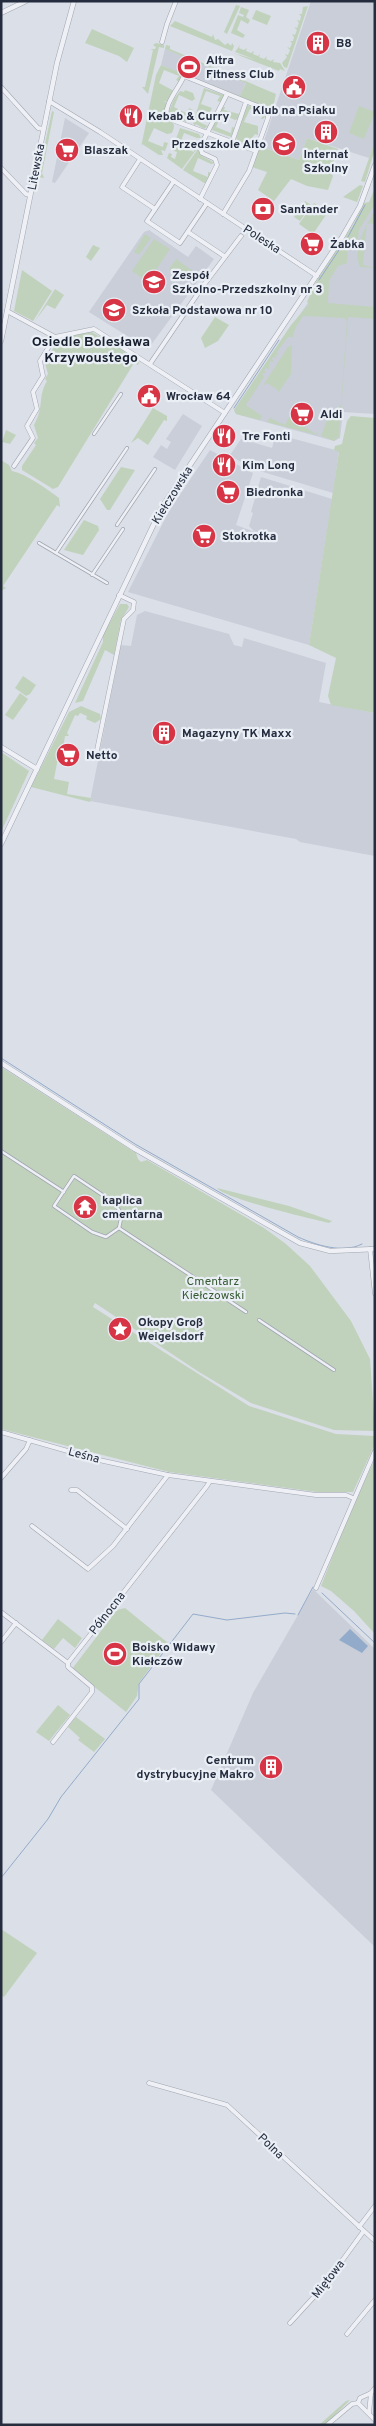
<svg xmlns="http://www.w3.org/2000/svg" width="376" height="2426" font-family="Overpass,sans-serif">
	<style>
		.built { fill: #c9ced9 }
		.green { fill: #c0d2bc }
		.water { fill: #93abca }
		.lines { fill: none; stroke-linecap: round; stroke-linejoin: round }
		.stream { stroke: #93abca; stroke-width: 1 }
		.pedestrian-casing { stroke: #a0a6b1; stroke-width: 4 }
		.minor-casing { stroke: #a0a6b1; stroke-width: 5 }
		.tertiary-casing { stroke: #a0a6b1; stroke-width: 5.5 }
		.pedestrian { stroke: #eef0f5; stroke-width: 2.5 }
		.minor { stroke: #eef0f5; stroke-width: 4 }
		.tertiary { stroke: #eef0f5; stroke-width: 4.5 }
		.labels { text-anchor: middle; stroke-width: 4.5; stroke-linejoin: round; paint-order: stroke }
		.poi-label { font-size: 12px; font-weight: bold; fill: #242c3e; stroke: #eaeef5; text-anchor: start }
		.street-label { font-size: 12px; fill: #242c3e; stroke: #eaeef5 }
		.park-label { font-size: 12px; fill: #365b31; stroke: #eaeef5 }
		.neighbourhood-label { font-size: 14px; font-weight: bold; fill: #171e2e; stroke: #eaeef5 }
	</style>
	<rect width="100%" height="100%" fill="#dbdfe7"/>
	<g class="built">
		<path d="M311 1H375V141L369 158 307 138 299 160 262 147Z"/>
		<path d="M165 49 246 82 240 97 161 65Z"/>
		<path d="M65 118 89 133 55 183 52 182Z"/>
		<path d="M375 192V414L343 412 340 438 334 441 236 414 234 410 354 236Z"/>
		<path d="M149 230 188 257 196 246 214 259 148 349 89 312 144 232Z"/>
		<path d="M183 414 202 426 175 470 153 457 161 445 167 449 171 442 166 439Z"/>
		<path d="M276 434 339 451 333 493 250 468 230 455 241 439 272 448Z"/>
		<path d="M210 450 253 473 236 525 252 531 255 532 249 526 253 513 251 512 261 477 332 499 309 645 128 592 169 511Z"/>
		<path d="M145 611 229 634 234 645 242 647 244 638 326 663 319 702 375 713V856L300 842 296 839 90 801 121 645 131 646 137 615Z"/>
		<path d="M313 1589 375 1649V1947L211 1790 253 1693Z"/>
	</g>
	<g class="green">
		<path d="M236 5 240 6 227 34 224 32Z"/>
		<path d="M308 6 287 68 284 67 282 63 287 57 285 54 288 55 290 50 287 47 290 48 292 43 290 41H293L294 37 292 34 295 35 297 30 294 27 297 28 299 23 297 20 300 21 301 16 299 14H302L303 7Z"/>
		<path d="M241 7 249 10 246 17 250 20 248 24 241 20 237 30 245 35 243 38 231 33 238 15 243 17 244 15 239 13Z"/>
		<path d="M256 10 271 16 267 25 252 19Z"/>
		<path d="M175 21 212 37 213 34 215 40 218 39 225 45 228 43 231 46 232 43 234 46 232 51 170 26Z"/>
		<path d="M92 29 134 48 127 62 119 56 85 43Z"/>
		<path d="M156 43 164 45V48L159 47 148 94 142 87H145L153 50 150 49H155L156 47 153 45Z"/>
		<path d="M166 45 170 46V49L276 94 272 112 270 110 184 74 180 82 176 80 179 76 164 70 159 83 174 91 168 102 163 101 167 103 164 116C169 126 178 118 172 133L167 134 154 128 148 141 163 147 164 142 168 143 165 151 161 150 163 155H159L142 144 141 147 156 75 161 65 240 96 246 83 165 49Z"/>
		<path d="M240 45 239 48 244 50 247 48 246 51 251 53 254 51 253 54 258 56 260 54 259 57 264 59 267 56 266 59 271 61 274 59 273 62 280 63 285 71 280 69 279 71 233 53 254 59 235 52Z"/>
		<path d="M204 88 224 95 221 102 217 101 220 96 206 91 201 104 212 108 210 112 205 113 201 123 208 126 204 129 196 124 195 126 193 123Z"/>
		<path d="M185 90 193 93 195 99 192 101 179 95 174 107 188 114 189 108 193 110 186 122 168 114 174 99 180 91 184 92Z"/>
		<path d="M247 105 264 111 266 115 263 119H261L264 114 250 109 244 122 258 126V135L255 134 252 138 256 140V144L253 146 238 141 236 138Z"/>
		<path d="M359 106 375 112 364 139 349 133Z"/>
		<path d="M223 107H225L224 110 239 114 238 119 235 120 222 114 216 127 231 133 232 127 235 128 231 137 212 130 216 117Z"/>
		<path d="M52 111 54 112 42 173 44 178 38 177Z"/>
		<path d="M180 128 199 134 201 138H197L184 133 179 146 194 152V146L196 150 182 169 167 158 169 153 172 154 171 157 175 159 177 152 172 150Z"/>
		<path d="M307 138 338 149 330 170 333 176 328 190 307 186 291 179 274 201 258 190 267 172 252 167 259 146 299 160Z"/>
		<path d="M375 141V149L365 182 361 181Z"/>
		<path d="M198 149 202 156 215 163 211 164 198 158 193 171 208 177V172L212 173 206 184 183 170Z"/>
		<path d="M360 185 363 186 357 202 343 197Z"/>
		<path d="M375 188V204L359 230 357 250H348L347 263 338 266 329 281 328 303 375 307V319L348 317 339 437 334 441 321 436 329 415 341 405 347 321 344 318 303 316 295 329 293 337H288L277 352 278 356 275 355 276 358 273 357 272 359 274 362 271 361 269 363 272 365 269 364V369L266 368 264 370 266 373 262 374 264 377 246 405 262 416 260 420 236 414 234 410 291 325 309 304 307 302 316 282 353 225 364 203 369 202Z"/>
		<path d="M305 201 311 205 300 221 294 217Z"/>
		<path d="M314 203 328 212 313 234 299 224Z"/>
		<path d="M375 210V224L367 223 363 265 375 268 360 267C352 248 366 226 375 210Z"/>
		<path d="M145 234 151 238 139 255 134 252Z"/>
		<path d="M154 239 170 249 148 282 132 271Z"/>
		<path d="M93 245 100 248 91 261 86 257Z"/>
		<path d="M176 259 193 271 186 281 169 269Z"/>
		<path d="M22 270 52 291 33 321 14 311Z"/>
		<path d="M55 289 64 295 55 309 47 305 35 321Z"/>
		<path d="M215 317 229 325 218 341 205 348 201 338Z"/>
		<path d="M92 332 140 360 138 365 134 363 58 487 53 489 22 470V466L36 445 34 443 38 438 34 425C45 405 37 398 47 381L45 379 48 374 45 363 59 338Z"/>
		<path d="M292 345 291 374 278 393V390L267 383 265 385 264 384 288 347Z"/>
		<path d="M153 408 167 416V421L164 420 148 445 138 438 131 443Z"/>
		<path d="M351 416 375 418V713L331 705 328 696 336 658 309 645 339 452 334 450 335 446 342 444 347 421Z"/>
		<path d="M289 417 316 434 319 431 317 435 267 422 270 418 285 425Z"/>
		<path d="M6 430 16 435 10 444 2 442Z"/>
		<path d="M1 460 9 465 12 471C28 475 44 487 59 498L60 507 57 505 3 586 6 588 1 591Z"/>
		<path d="M121 467 135 470 110 510H107L100 499Z"/>
		<path d="M84 520 98 526 99 530 83 555 64 550Z"/>
		<path d="M120 604H127L129 607 121 620 114 655 105 650 83 701 75 703 103 642V635Z"/>
		<path d="M23 676 36 685 30 694 26 696 15 688Z"/>
		<path d="M20 693 28 699 13 720 5 715Z"/>
		<path d="M81 706 100 714 101 719 95 723 86 719 87 716 80 713 78 716 75 715 67 733 69 736H65L63 748 60 747 54 779 69 782 67 794 91 798 90 802 31 787 69 712Z"/>
		<path d="M1 752 29 771 1 832Z"/>
		<path d="M1 1067 136 1153 138 1159 141 1162 147 1160 264 1228 286 1244 310 1266 351 1321 370 1359 375 1431 334 1430 251 1403 199 1372 95 1303 93 1307 249 1406 336 1434 375 1436V1444L353 1492H317L169 1472 1 1429Z"/>
		<path d="M217 1188 289 1206 332 1221 329 1223C311 1219 223 1198 217 1188Z"/>
		<path d="M375 1459V1634L354 1611 331 1591 321 1586 352 1507Z"/>
		<path d="M125 1608 168 1643 139 1683 137 1696 126 1712 72 1669 117 1610Z"/>
		<path d="M58 1619 82 1638 75 1648 63 1638 54 1649 42 1640Z"/>
		<path d="M58 1705 70 1715 49 1741 36 1732Z"/>
		<path d="M76 1717 105 1739 94 1752 78 1740 80 1738 68 1727Z"/>
		<path d="M1 1929 37 1953 4 1997 1 1995Z"/>
		<path d="M350 2400 325 2425H319L346 2401Z"/>
	</g>
	<path class="water" d="M350 1629 368 1646 362 1653 339 1640Z"/>
	<g class="lines">
		<g class="stream">
			<path d="M319 280 349 235 365 205"/>
			<path d="M234 408 279 340"/>
			<path d="M1 1058 135 1144 298 1237C316 1245 343 1254 362 1244"/>
			<path d="M322 1593 375 1643"/>
			<path d="M298 1615 313 1587"/>
			<path d="M1 1878 48 1819 61 1797 139 1699V1684L193 1614 227 1620 285 1613 295 1614"/>
		</g>
		<g class="pedestrian-casing">
			<g id="pedestrian">
				<path d="M94 434 121 394"/>
				<path d="M117 525 155 469"/>
				<path d="M39 543 107 583"/>
				<path d="M56 553 127 448"/>
				<path d="M92 575 123 529"/>
				<path d="M1 1151 64 1192"/>
				<path d="M74 1176 113 1202 122 1214 119 1228 106 1237 92 1232 54 1206Z"/>
				<path d="M119 1228 246 1312"/>
				<path d="M259 1320 334 1370"/>
			</g>
		</g>
		<g class="minor-casing">
			<g id="minor">
				<path d="M162 42 167 24 176 1"/>
				<path d="M1 87 38 128 43 129"/>
				<path d="M49 101 100 132 317 276"/>
				<path d="M232 142 246 102"/>
				<path d="M140 159 122 187 155 209"/>
				<path d="M1 168 26 194 30 195"/>
				<path d="M174 181 147 221 180 243 207 203"/>
				<path d="M200 199 217 165 215 159 202 153 200 147 227 94"/>
				<path d="M223 214 249 171 268 118V113L265 109 184 76C179 88 163 105 167 118L256 151"/>
				<path d="M188 232 224 256"/>
				<path d="M7 311 55 337 94 329 225 413"/>
				<path d="M150 364 203 286 241 236"/>
				<path d="M14 466 33 438 27 426 37 409 33 392 43 376 40 361 55 337"/>
				<path d="M96 755 124 619 133 610 134 602 119 595"/>
				<path d="M370 1249 375 1294"/>
				<path d="M1 1432 99 1460 168 1475 316 1495H346L353 1498"/>
				<path d="M1 1478 26 1449 30 1440"/>
				<path d="M71 1490H77L127 1529"/>
				<path d="M32 1526 88 1569 113 1546 168 1475"/>
				<path d="M316 1588 375 1451"/>
				<path d="M1 1612 68 1663V1667L92 1687V1692L53 1742"/>
				<path d="M1 1642 16 1623"/>
				<path d="M68 1663 207 1486 210 1481"/>
				<path d="M149 2083 227 2105 375 2241"/>
				<path d="M359 2227 375 2206"/>
				<path d="M290 2323 323 2287 363 2232"/>
				<path d="M347 2334 375 2300"/>
				<path d="M375 2388 371 2393 360 2398 358 2403 375 2420"/>
				<path d="M369 2413 371 2393"/>
				<path d="M327 2425 352 2404 358 2403"/>
			</g>
		</g>
		<g class="tertiary-casing">
			<g id="tertiary">
				<path d="M1 13 26 1"/>
				<path d="M1 341 57 63 74 1"/>
				<path d="M1 747 37 769"/>
				<path d="M1 844 162 507 341 239 360 206 375 165"/>
				<path d="M1 1063 135 1149 300 1243 330 1251 375 1249"/>
			</g>
		</g>
		<use href="#pedestrian" class="pedestrian"/>
		<use href="#minor" class="minor"/>
		<use href="#tertiary" class="tertiary"/>
	</g>
	<defs>
		<g id="building-disc" transform="scale(1.25)"><circle r="9.5" fill="#d73545" stroke="#eaeef5"/><path d="M-4-6H4V6H1V3H-1V6H-4ZM-2.5-4.3h1.7v1.8h-1.7ZM.8-4.3h1.7v1.8H.8ZM-2.5-1h1.7V.8h-1.7ZM.8-1h1.7V.8H.8Z" fill="#fff"/></g>
		<g id="stadium-disc" transform="scale(1.25)"><circle r="9.5" fill="#d73545" stroke="#eaeef5"/><path d="M0-5a6.5 5 0 1 0 0 10a6.5 5 0 1 0 0-10ZM-3.5-1.8h7v3.6h-7Z" fill="#fff"/></g>
		<g id="civic-disc" transform="scale(1.25)"><circle r="9.5" fill="#d73545" stroke="#eaeef5"/><path d="M-.6-6.5H3V-4.5H.6V-3L4-1V1h2V6H-6V1h2V-1L-.6-3ZM-1.2 2.5V6h2.4V2.5Z" fill="#fff"/></g>
		<g id="restaurant-disc" transform="scale(1.25)"><circle r="9.5" fill="#d73545" stroke="#eaeef5"/><path d="M-5-6h1v4h1v-4h1v4h1v-4h1v5L-1.5 .5V6h-2V.5L-5-1ZM5-6V6H3V1.5H1.5Q1.5-4 5-6Z" fill="#fff"/></g>
		<g id="school-disc" transform="scale(1.25)"><circle r="9.5" fill="#d73545" stroke="#eaeef5"/><path d="M0-5L7-2L0 1L-7-2ZM-4 1L0 2.5L4 1V4Q0 6-4 4Z" fill="#fff"/></g>
		<g id="supermarket-disc" transform="scale(1.25)"><circle r="9.5" fill="#d73545" stroke="#eaeef5"/><path d="M-6-5.5h2.5l.6 2H6L4.5 2H-2.5L-4.4-4H-6ZM-1.5 3.2a1.3 1.3 0 1 0 .1 0ZM3 3.2a1.3 1.3 0 1 0 .1 0Z" fill="#fff"/></g>
		<g id="bank-disc" transform="scale(1.25)"><circle r="9.5" fill="#d73545" stroke="#eaeef5"/><path d="M-6-4H6V4H-6ZM0-2.3a2.3 2.3 0 1 0 0 4.6a2.3 2.3 0 1 0 0-4.6Z" fill="#fff"/></g>
		<g id="temple-disc" transform="scale(1.25)"><circle r="9.5" fill="#d73545" stroke="#eaeef5"/><path d="M0-6L5-2H3V0L6.5 2.5H4V6H1.5V3h-3V6H-4V2.5H-6.5L-3 0V-2H-5Z" fill="#fff"/></g>
		<g id="sight-disc" transform="scale(1.25)"><circle r="9.5" fill="#d73545" stroke="#eaeef5"/><path d="M0-6L1.8-2.2L6-1.7L2.9 1.2L3.7 5.4L0 3.3L-3.7 5.4L-2.9 1.2L-6-1.7L-1.8-2.2Z" fill="#fff"/></g>
	</defs>
	<g fill-rule="evenodd">
		<use href="#building-disc" x="318" y="43"/>
		<use href="#stadium-disc" x="189" y="67"/>
		<use href="#civic-disc" x="294" y="87"/>
		<use href="#restaurant-disc" x="131" y="116"/>
		<use href="#building-disc" x="326" y="132"/>
		<use href="#school-disc" x="284" y="144"/>
		<use href="#supermarket-disc" x="67" y="150"/>
		<use href="#bank-disc" x="263" y="209"/>
		<use href="#supermarket-disc" x="312" y="244"/>
		<use href="#school-disc" x="154" y="282"/>
		<use href="#school-disc" x="114" y="310"/>
		<use href="#civic-disc" x="149" y="396"/>
		<use href="#supermarket-disc" x="302" y="414"/>
		<use href="#restaurant-disc" x="224" y="436"/>
		<use href="#restaurant-disc" x="224" y="465"/>
		<use href="#supermarket-disc" x="228" y="492"/>
		<use href="#supermarket-disc" x="204" y="536"/>
		<use href="#building-disc" x="164" y="733"/>
		<use href="#supermarket-disc" x="68" y="755"/>
		<use href="#temple-disc" x="85" y="1207"/>
		<use href="#sight-disc" x="120" y="1329"/>
		<use href="#stadium-disc" x="115" y="1654"/>
		<use href="#building-disc" x="271" y="1767"/>
	</g>
	<g class="labels">
		<g class="poi-label">
			<text x="336" y="47">B8</text>
			<text x="206" y="64">Altra<tspan x="206" dy="14">Fitness Club</tspan></text>
			<text x="294" y="114" text-anchor="middle">Klub na Psiaku</text>
			<text x="148" y="120">Kebab &amp; Curry</text>
			<text x="266" y="148" text-anchor="end">Przedszkole Alto</text>
			<text x="84" y="154">Blaszak</text>
			<text x="326" y="158" text-anchor="middle">Internat<tspan x="326" dy="14">Szkolny</tspan></text>
			<text x="280" y="213">Santander</text>
			<text x="330" y="248">Żabka</text>
			<text x="172" y="279">Zespół<tspan x="172" dy="14">Szkolno-Przedszkolny nr 3</tspan></text>
			<text x="132" y="314">Szkoła Podstawowa nr 10</text>
			<text x="166" y="400">Wrocław 64</text>
			<text x="320" y="418">Aldi</text>
			<text x="242" y="440">Tre Fonti</text>
			<text x="242" y="469">Kim Long</text>
			<text x="246" y="496">Biedronka</text>
			<text x="222" y="540">Stokrotka</text>
			<text x="182" y="737">Magazyny TK Maxx</text>
			<text x="86" y="759">Netto</text>
			<text x="102" y="1204">kaplica<tspan x="102" dy="14">cmentarna</tspan></text>
			<text x="138" y="1326">Okopy Groß<tspan x="138" dy="14">Weigelsdorf</tspan></text>
			<text x="132" y="1651">Boisko Widawy<tspan x="132" dy="14">Kiełczów</tspan></text>
			<text x="254" y="1764" text-anchor="end">Centrum<tspan x="254" dy="14">dystrybucyjne Makro</tspan></text>
		</g>
		<g class="street-label">
			<text transform="translate(36 167) rotate(-79)" y="4">Litewska</text>
			<text transform="translate(262 239) rotate(33)" y="4">Poleska</text>
			<text transform="translate(172 495) rotate(-58)" y="4">Kiełczowska</text>
			<text transform="translate(84 1455) rotate(15)" y="4">Leśna</text>
			<text transform="translate(107 1613) rotate(-52)" y="4">Północna</text>
			<text transform="translate(271 2146) rotate(44)" y="4">Polna</text>
			<text transform="translate(328 2279) rotate(-52)" y="4">Miętowa</text>
		</g>
		<g class="park-label">
			<text x="213" y="1285">Cmentarz<tspan x="213" dy="14">Kiełczowski</tspan></text>
		</g>
		<g class="neighbourhood-label">
			<text x="91" y="346">Osiedle Bolesława<tspan x="91" dy="16">Krzywoustego</tspan></text>
		</g>
	</g>
	<rect width="376" height="2426" fill="none" stroke="#242c3e" stroke-width="5"/>
</svg>
